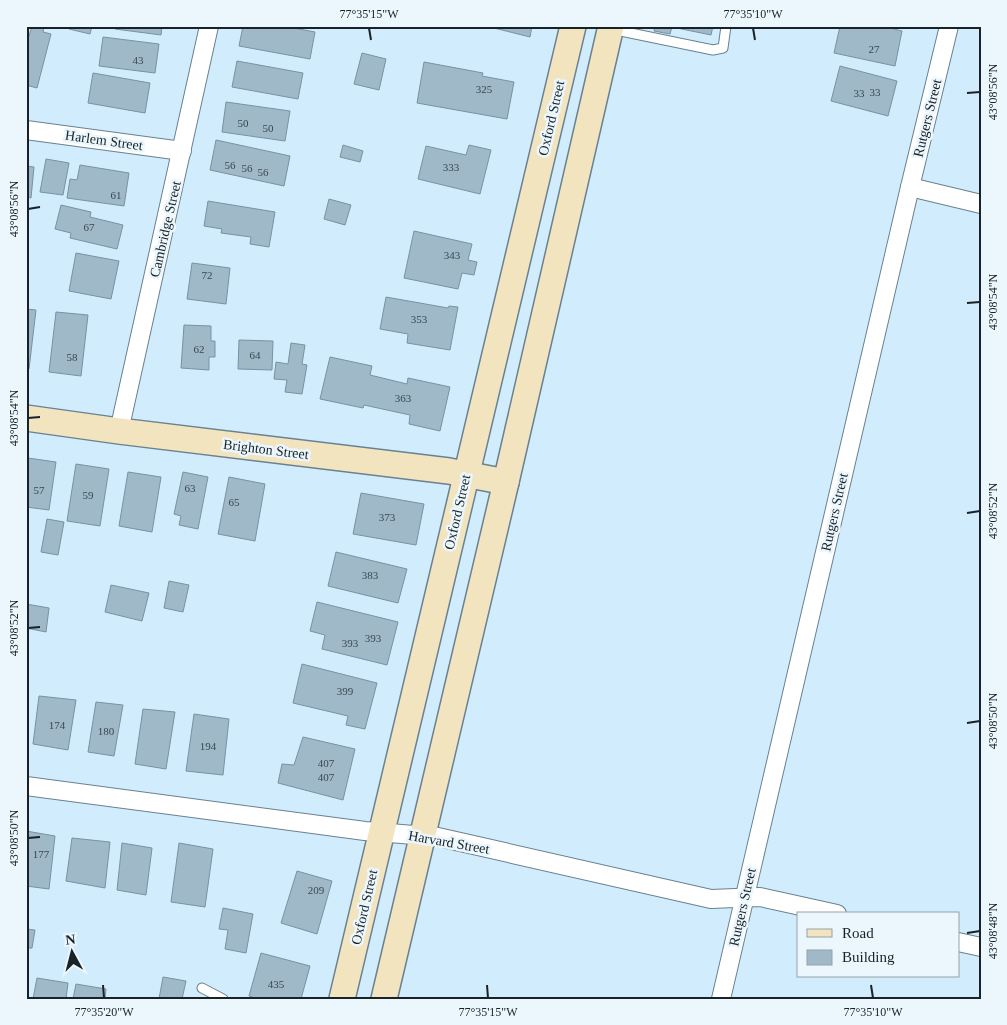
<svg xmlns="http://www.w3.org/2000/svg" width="1007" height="1025" font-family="'Times New Roman',serif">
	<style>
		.building { fill: #9fb9c9; stroke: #7992a1 }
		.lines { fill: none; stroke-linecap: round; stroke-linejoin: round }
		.lane-casing { stroke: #698190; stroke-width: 11 }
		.street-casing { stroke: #698190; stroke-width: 20 }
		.secondary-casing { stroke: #698190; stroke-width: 28 }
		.lane { stroke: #fff; stroke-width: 9 }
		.street { stroke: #fff; stroke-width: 18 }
		.secondary { stroke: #f3e4c0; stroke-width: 25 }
		.ticks { fill: none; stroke: #182227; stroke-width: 2 }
		.labels { text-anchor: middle; stroke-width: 5; stroke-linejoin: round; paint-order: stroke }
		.number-label { font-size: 11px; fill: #3a4850 }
		.street-label { font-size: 14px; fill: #182227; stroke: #ebf6fd }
		.neatline { fill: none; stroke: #182227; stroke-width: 2 }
		.ticks-label { font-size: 12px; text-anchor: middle; fill: #182227 }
	</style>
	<rect width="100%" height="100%" fill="#d1ecfc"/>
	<g class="building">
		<path d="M32 26H44L43 32 51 34 37 88 26 85V46Z"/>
		<path d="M69 26H92L90 34 69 29Z"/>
		<path d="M115 26H162L161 35 115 29Z"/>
		<path d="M243 26H283L315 32 310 59 239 46Z"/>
		<path d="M486 26H532L530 37Z"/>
		<path d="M655 26H713L711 35 672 27 670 34 654 31Z"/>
		<path d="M840 26H882L902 31 895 66 834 53Z"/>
		<path d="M103 37 159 44 155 73 99 66Z"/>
		<path d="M362 53 386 59 379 90 354 84Z"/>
		<path d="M237 61 303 73 298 99 232 87Z"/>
		<path d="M424 62 483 73 482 76 514 82 507 119 417 103Z"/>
		<path d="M840 66 897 81 888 116 831 101Z"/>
		<path d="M93 73 150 83 145 113 88 103Z"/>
		<path d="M226 102 290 111 285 141 222 132Z"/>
		<path d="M216 140 290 156 284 186 210 170Z"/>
		<path d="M343 145 363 151 360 162 340 157Z"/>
		<path d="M469 145 491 150 480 194 418 179 426 146 466 155Z"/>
		<path d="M46 159 69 163 63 195 40 192Z"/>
		<path d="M80 165 129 173 124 206 67 198 70 179 77 180Z"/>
		<path d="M26 166 34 167 31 198 26 197Z"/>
		<path d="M329 199 351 205 345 225 324 219Z"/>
		<path d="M208 201 275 212 269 247 250 244 251 237 221 233 222 229 204 226Z"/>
		<path d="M61 205 91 212 90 217 123 225 117 249 70 238 71 233 55 229Z"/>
		<path d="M414 231 472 244 468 260 477 262 474 275 462 273 458 289 404 278Z"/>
		<path d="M76 253 119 261 111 299 69 291Z"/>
		<path d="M192 263 230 268 226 304 187 299Z"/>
		<path d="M386 297 448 308 449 306 458 307 450 350 407 343 408 334 380 329Z"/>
		<path d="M26 309 36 310 29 369 26 368Z"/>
		<path d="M56 312 88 315 81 376 49 372Z"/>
		<path d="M184 325 211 326V341H215V357H209V370L181 368Z"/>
		<path d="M239 340 273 341 272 370 238 369Z"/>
		<path d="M291 343 305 345 302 364 307 365 302 394 285 392 287 380 274 379 276 362 288 364Z"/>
		<path d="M330 357 372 366 370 375 407 384 408 378 450 387 440 431 409 424 410 415 364 405 363 408 320 399Z"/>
		<path d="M28 458 56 462 49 510 26 507V473Z"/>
		<path d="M76 464 109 469 100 526 67 521Z"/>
		<path d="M128 472 161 477 152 532 119 526Z"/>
		<path d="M183 472 208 477 198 529 179 525 181 516 174 514Z"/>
		<path d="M229 477 265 484 255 541 218 534Z"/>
		<path d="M361 493 424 504 416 545 353 534Z"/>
		<path d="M47 519 64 522 58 555 41 552Z"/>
		<path d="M336 552 407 569 398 603 328 586Z"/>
		<path d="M169 581 189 585 183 612 164 608Z"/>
		<path d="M111 585 149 593 142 621 105 612Z"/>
		<path d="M317 602 398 622 387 665 322 649 325 635 310 631Z"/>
		<path d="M26 604 49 608 46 632 26 628Z"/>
		<path d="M302 664 377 683 365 729 346 725 348 716 293 703Z"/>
		<path d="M39 696 76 700 68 750 33 744Z"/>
		<path d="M96 702 123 705 114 756 88 752Z"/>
		<path d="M143 709 175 712 166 769 135 764Z"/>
		<path d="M194 714 229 719 223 775 186 771Z"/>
		<path d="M303 737 355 749 343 800 278 783 282 764 294 765Z"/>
		<path d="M26 831 55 836 49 889 26 886Z"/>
		<path d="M72 838 110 842 105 888 66 881Z"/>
		<path d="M122 843 152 848 146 895 117 890Z"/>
		<path d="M179 843 213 849 205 907 171 902Z"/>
		<path d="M297 871 332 881 317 934 281 923Z"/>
		<path d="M223 908 253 914 246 953 225 949 228 930 219 929Z"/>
		<path d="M26 929 35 930 32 948H26Z"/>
		<path d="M261 953 310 966 301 999H258L249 996Z"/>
		<path d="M163 977 186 981 182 999H159Z"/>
		<path d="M37 978 68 983 66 999H33Z"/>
		<path d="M76 984 106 989 105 999H73Z"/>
	</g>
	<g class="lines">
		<g class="lane-casing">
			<g id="lane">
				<path d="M611 29 713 50 723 48 726 26"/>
				<path d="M202 988 223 999"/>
			</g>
		</g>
		<g class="street-casing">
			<g id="street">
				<path d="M26 130 182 151"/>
				<path d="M910 187 981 204"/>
				<path d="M119 431 209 26"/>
				<path d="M26 786 365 831 438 837 711 899 760 897 837 914"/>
				<path d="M958 942 981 947"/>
				<path d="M721 999 910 187 949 26"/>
			</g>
		</g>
		<g class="secondary-casing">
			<g id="secondary">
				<path d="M26 418 119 431 449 471 506 482"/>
				<path d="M342 999 573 26"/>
				<path d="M384 999 506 482 611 26"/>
			</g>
		</g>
		<use href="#lane" class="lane"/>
		<use href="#street" class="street"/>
		<use href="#secondary" class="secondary"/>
	</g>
	<path class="ticks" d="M369 28 371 40M753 28 755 40M967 93 980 92M28 209 40 207M967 303 980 302M28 418 40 417M967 513 980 511M28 628 40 627M967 723 980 721M28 838 40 837M967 933 980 931M103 985 104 998M487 985 488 998M871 985 873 998"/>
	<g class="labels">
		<g class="number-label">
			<text x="874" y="53">27</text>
			<text x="138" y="64">43</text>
			<text x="484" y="93">325</text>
			<text x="875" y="96">33</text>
			<text x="859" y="97">33</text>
			<text x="243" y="127">50</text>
			<text x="268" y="132">50</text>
			<text x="230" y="169">56</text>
			<text x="451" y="171">333</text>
			<text x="247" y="172">56</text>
			<text x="263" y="176">56</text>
			<text x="116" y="199">61</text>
			<text x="89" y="231">67</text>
			<text x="452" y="259">343</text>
			<text x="207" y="279">72</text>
			<text x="419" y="323">353</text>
			<text x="199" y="353">62</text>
			<text x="255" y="359">64</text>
			<text x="72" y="361">58</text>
			<text x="403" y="402">363</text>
			<text x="190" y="492">63</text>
			<text x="39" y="494">57</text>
			<text x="88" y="499">59</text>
			<text x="234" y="506">65</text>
			<text x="387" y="521">373</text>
			<text x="370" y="579">383</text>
			<text x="373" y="642">393</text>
			<text x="350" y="647">393</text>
			<text x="345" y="695">399</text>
			<text x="57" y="729">174</text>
			<text x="106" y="735">180</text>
			<text x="208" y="750">194</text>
			<text x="326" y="767">407</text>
			<text x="326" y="781">407</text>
			<text x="41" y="858">177</text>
			<text x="316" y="894">209</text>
			<text x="276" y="988">435</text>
		</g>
		<g class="street-label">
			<text transform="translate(551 118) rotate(-77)" y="5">Oxford Street</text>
			<text transform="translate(927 118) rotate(-76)" y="5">Rutgers Street</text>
			<text transform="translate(104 140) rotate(8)" y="5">Harlem Street</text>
			<text transform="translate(165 229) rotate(-77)" y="5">Cambridge Street</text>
			<text transform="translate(266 449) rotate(7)" y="5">Brighton Street</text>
			<text transform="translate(457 512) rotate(-77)" y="5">Oxford Street</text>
			<text transform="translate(834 512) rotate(-77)" y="5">Rutgers Street</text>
			<text transform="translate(449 842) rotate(10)" y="5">Harvard Street</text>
			<text transform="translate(364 907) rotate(-77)" y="5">Oxford Street</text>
			<text transform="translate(742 907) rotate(-77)" y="5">Rutgers Street</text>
		</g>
	</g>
	<rect width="1007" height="1025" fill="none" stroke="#ebf6fd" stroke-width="55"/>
	<rect x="797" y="912" width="162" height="65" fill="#ebf6fd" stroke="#97a1a7"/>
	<rect x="807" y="929" width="25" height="8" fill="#f3e4c0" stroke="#97a1a7"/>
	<text x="842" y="938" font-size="15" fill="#182227">Road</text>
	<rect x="807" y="950" width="25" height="15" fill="#9fb9c9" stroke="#97a1a7"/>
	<text x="842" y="962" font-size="15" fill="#182227">Building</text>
	<g transform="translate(72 952) rotate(353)" stroke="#ebf6fd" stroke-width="4" paint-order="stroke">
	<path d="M0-4L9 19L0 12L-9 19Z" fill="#182227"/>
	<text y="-8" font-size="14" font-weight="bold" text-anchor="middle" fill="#182227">N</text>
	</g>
	<rect x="28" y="28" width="952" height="970" class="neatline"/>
	<g class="ticks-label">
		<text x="369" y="18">77°35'15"W</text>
		<text x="753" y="18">77°35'10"W</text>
		<text transform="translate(993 92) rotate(-90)" y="4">43°08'56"N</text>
		<text transform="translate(14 209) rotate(-90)" y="4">43°08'56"N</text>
		<text transform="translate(993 302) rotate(-90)" y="4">43°08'54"N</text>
		<text transform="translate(14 418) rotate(-90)" y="4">43°08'54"N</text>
		<text transform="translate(993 511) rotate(-90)" y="4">43°08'52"N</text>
		<text transform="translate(14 628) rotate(-90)" y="4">43°08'52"N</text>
		<text transform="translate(993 721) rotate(-90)" y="4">43°08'50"N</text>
		<text transform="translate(14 838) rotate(-90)" y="4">43°08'50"N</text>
		<text transform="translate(993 931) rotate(-90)" y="4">43°08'48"N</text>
		<text x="104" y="1016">77°35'20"W</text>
		<text x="488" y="1016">77°35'15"W</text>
		<text x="873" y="1016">77°35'10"W</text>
	</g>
</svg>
